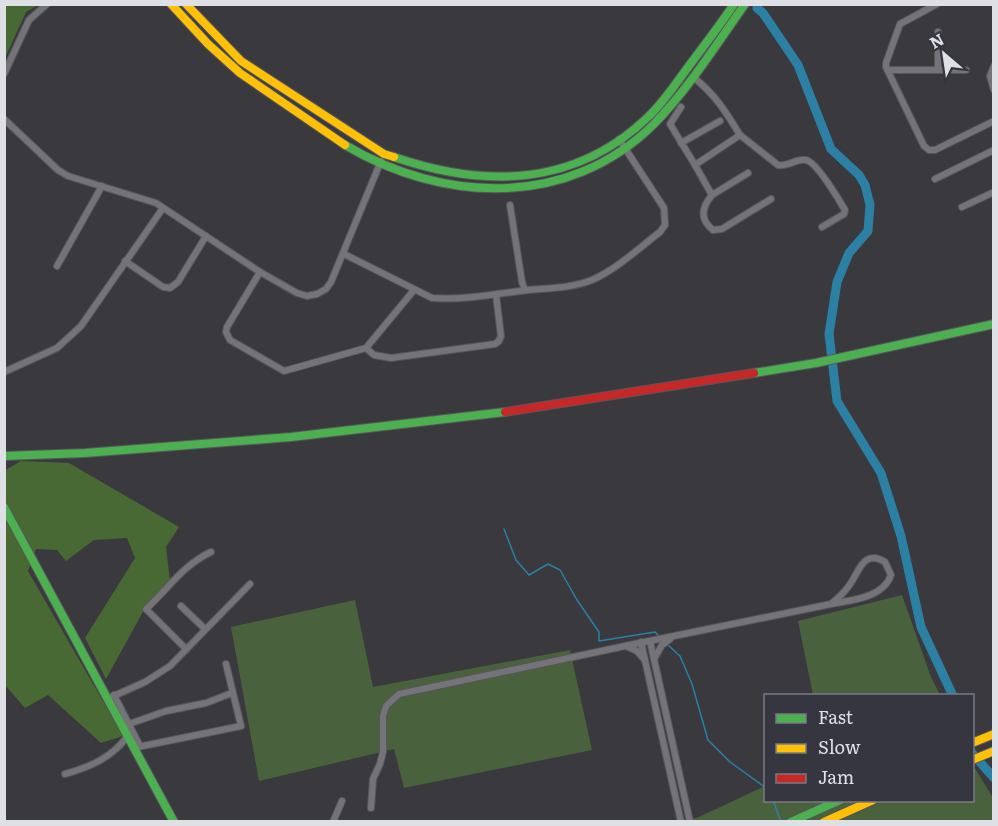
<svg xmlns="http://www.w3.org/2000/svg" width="998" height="826" font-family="Literata,serif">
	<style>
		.green { fill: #4a613e }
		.forest { fill: #486934 }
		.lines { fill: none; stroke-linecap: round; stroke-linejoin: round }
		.stream { stroke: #2c80a3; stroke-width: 1.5 }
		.river { stroke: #2c80a3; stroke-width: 9 }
		.street-casing { stroke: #56565c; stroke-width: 8 }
		.fast-casing { stroke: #56565c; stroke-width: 10 }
		.slow-casing { stroke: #56565c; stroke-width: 10 }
		.jam-casing { stroke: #56565c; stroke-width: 10 }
		.street { stroke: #747478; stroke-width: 6 }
		.fast { stroke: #4caf50; stroke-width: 8 }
		.slow { stroke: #ffc107; stroke-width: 8 }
		.jam { stroke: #c62828; stroke-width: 8 }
	</style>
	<rect width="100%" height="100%" fill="#39393e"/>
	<g class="green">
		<path d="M902 595 931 677 940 695H813L798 621Z"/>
		<path d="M355 600 373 687 570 650 592 750 404 788 394 749 259 781 231 627Z"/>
		<path d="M973 765 993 798V821L679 822 699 817 765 786 766 800H972Z"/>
	</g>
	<g class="forest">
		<path d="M5 4 38 5 26 12 5 58Z"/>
		<path d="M21 461 69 463 179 527 166 547 170 581 145 608 106 679 85 638 135 558 127 538 94 540 66 561 57 550 36 549 28 571 123 736 101 743 48 695 25 708 5 685 4 471Z"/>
	</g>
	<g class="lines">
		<g class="stream">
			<path d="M504 529 516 560 529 575 548 564 560 570 577 600 599 632V641L655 632 658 635"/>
			<path d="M668 645 680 656 692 684 708 740 730 762 766 788"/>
			<path d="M773 800 781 822"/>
		</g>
		<g class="river">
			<path d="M757 8 763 13 798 65 831 149 859 175 865 185 870 205 868 231 849 253 837 282 829 334 837 401 881 473 901 536 921 627 953 696"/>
			<path d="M972 753 994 778"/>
		</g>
		<g class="street-casing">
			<g id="street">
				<path d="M937 4 900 24 886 63V67L924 146 929 150H935L994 121"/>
				<path d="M938 32V70"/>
				<path d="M994 66 990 76 994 90"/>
				<path d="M888 70H966"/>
				<path d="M4 74 29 20 47 4"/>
				<path d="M693 77C714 93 726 112 740 135L695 165 712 195 748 173"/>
				<path d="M681 107 670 124 695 165"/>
				<path d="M4 119 58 170 68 176 156 203 260 272 297 293 307 296 317 294 326 289 331 282 381 161"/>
				<path d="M740 135 778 165C788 167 797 158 806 160 817 162 839 200 845 210L844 214 822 227"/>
				<path d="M681 143 720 121"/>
				<path d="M935 179 994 150"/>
				<path d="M712 195C702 207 699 219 713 230L722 229 771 199"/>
				<path d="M510 205 522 282 525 290"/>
				<path d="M962 207 994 192"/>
				<path d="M344 254 432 298C464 300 496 294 528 290 550 288 572 288 592 280 617 269 639 248 660 232L665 225 664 208 619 139"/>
				<path d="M125 261 163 287 170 288 178 282 206 236"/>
				<path d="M57 266 102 186"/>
				<path d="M260 272 227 327 226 332 230 340 284 371 366 348 414 290"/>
				<path d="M366 348 374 355 391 358 495 344 499 341 501 336 496 295"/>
				<path d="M4 372 57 348 81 326 163 208"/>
				<path d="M181 606 205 629"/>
				<path d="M650 641 690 822"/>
				<path d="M641 642 681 822"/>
				<path d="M626 646 637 651 644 659"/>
				<path d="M186 649 146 609C168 589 183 565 211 552"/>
				<path d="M654 659 662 645 670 639"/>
				<path d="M114 695 140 746"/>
				<path d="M107 699 145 682 170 666 250 584"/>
				<path d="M129 724 166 711 206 703 232 693"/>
				<path d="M133 748 241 726 226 664"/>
				<path d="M65 774C90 767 111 758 127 737"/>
				<path d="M371 808 373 779 380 764 383 752V716L386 706 399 694 625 646 831 604C852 600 883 598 891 575L885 562C862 548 859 574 848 587 843 594 837 599 831 604"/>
				<path d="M333 822 342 801"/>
			</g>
		</g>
		<g class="fast-casing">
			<g id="fast">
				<path d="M345 145C443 203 568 209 654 124 689 88 716 45 745 4"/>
				<path d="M394 157C484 188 576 187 649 116 663 103 674 86 686 70 702 48 719 27 734 4"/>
				<path d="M754 373 816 363 994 324"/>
				<path d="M4 456 85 453 291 437 505 412"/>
				<path d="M4 507 174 822"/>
				<path d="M791 822 840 800"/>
			</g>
		</g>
		<g class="slow-casing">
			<g id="slow">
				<path d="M171 4 208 44 240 73 345 145"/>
				<path d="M186 4 241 61 384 154 394 157"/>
				<path d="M972 743 994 734"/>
				<path d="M972 760 994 751"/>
				<path d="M824 822 873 800"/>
			</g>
		</g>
		<g class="jam-casing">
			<path id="jam" d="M505 412 754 373"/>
		</g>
		<use href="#street" class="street"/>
		<use href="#fast" class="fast"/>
		<use href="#slow" class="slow"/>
		<use href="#jam" class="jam"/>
	</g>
	<rect width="998" height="826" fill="none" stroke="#dfdfe6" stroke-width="12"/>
	<rect x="764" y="694" width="210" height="108" fill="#363641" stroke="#7a7a83" stroke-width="1.5"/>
	<rect x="776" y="714" width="30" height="9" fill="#4caf50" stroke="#7a7a83" stroke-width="1.5"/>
	<text x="818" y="724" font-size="18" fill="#dfdfe6">Fast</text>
	<rect x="776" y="744" width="30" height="9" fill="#ffc107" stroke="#7a7a83" stroke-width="1.5"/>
	<text x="818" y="754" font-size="18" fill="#dfdfe6">Slow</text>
	<rect x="776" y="774" width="30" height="9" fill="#c62828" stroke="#7a7a83" stroke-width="1.5"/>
	<text x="818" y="784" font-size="18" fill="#dfdfe6">Jam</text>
	<g transform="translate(944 54) rotate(331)" stroke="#363641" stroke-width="4.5" paint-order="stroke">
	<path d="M0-4.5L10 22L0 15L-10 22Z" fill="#dfdfe6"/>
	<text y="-9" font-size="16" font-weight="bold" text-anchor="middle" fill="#dfdfe6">N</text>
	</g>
</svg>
